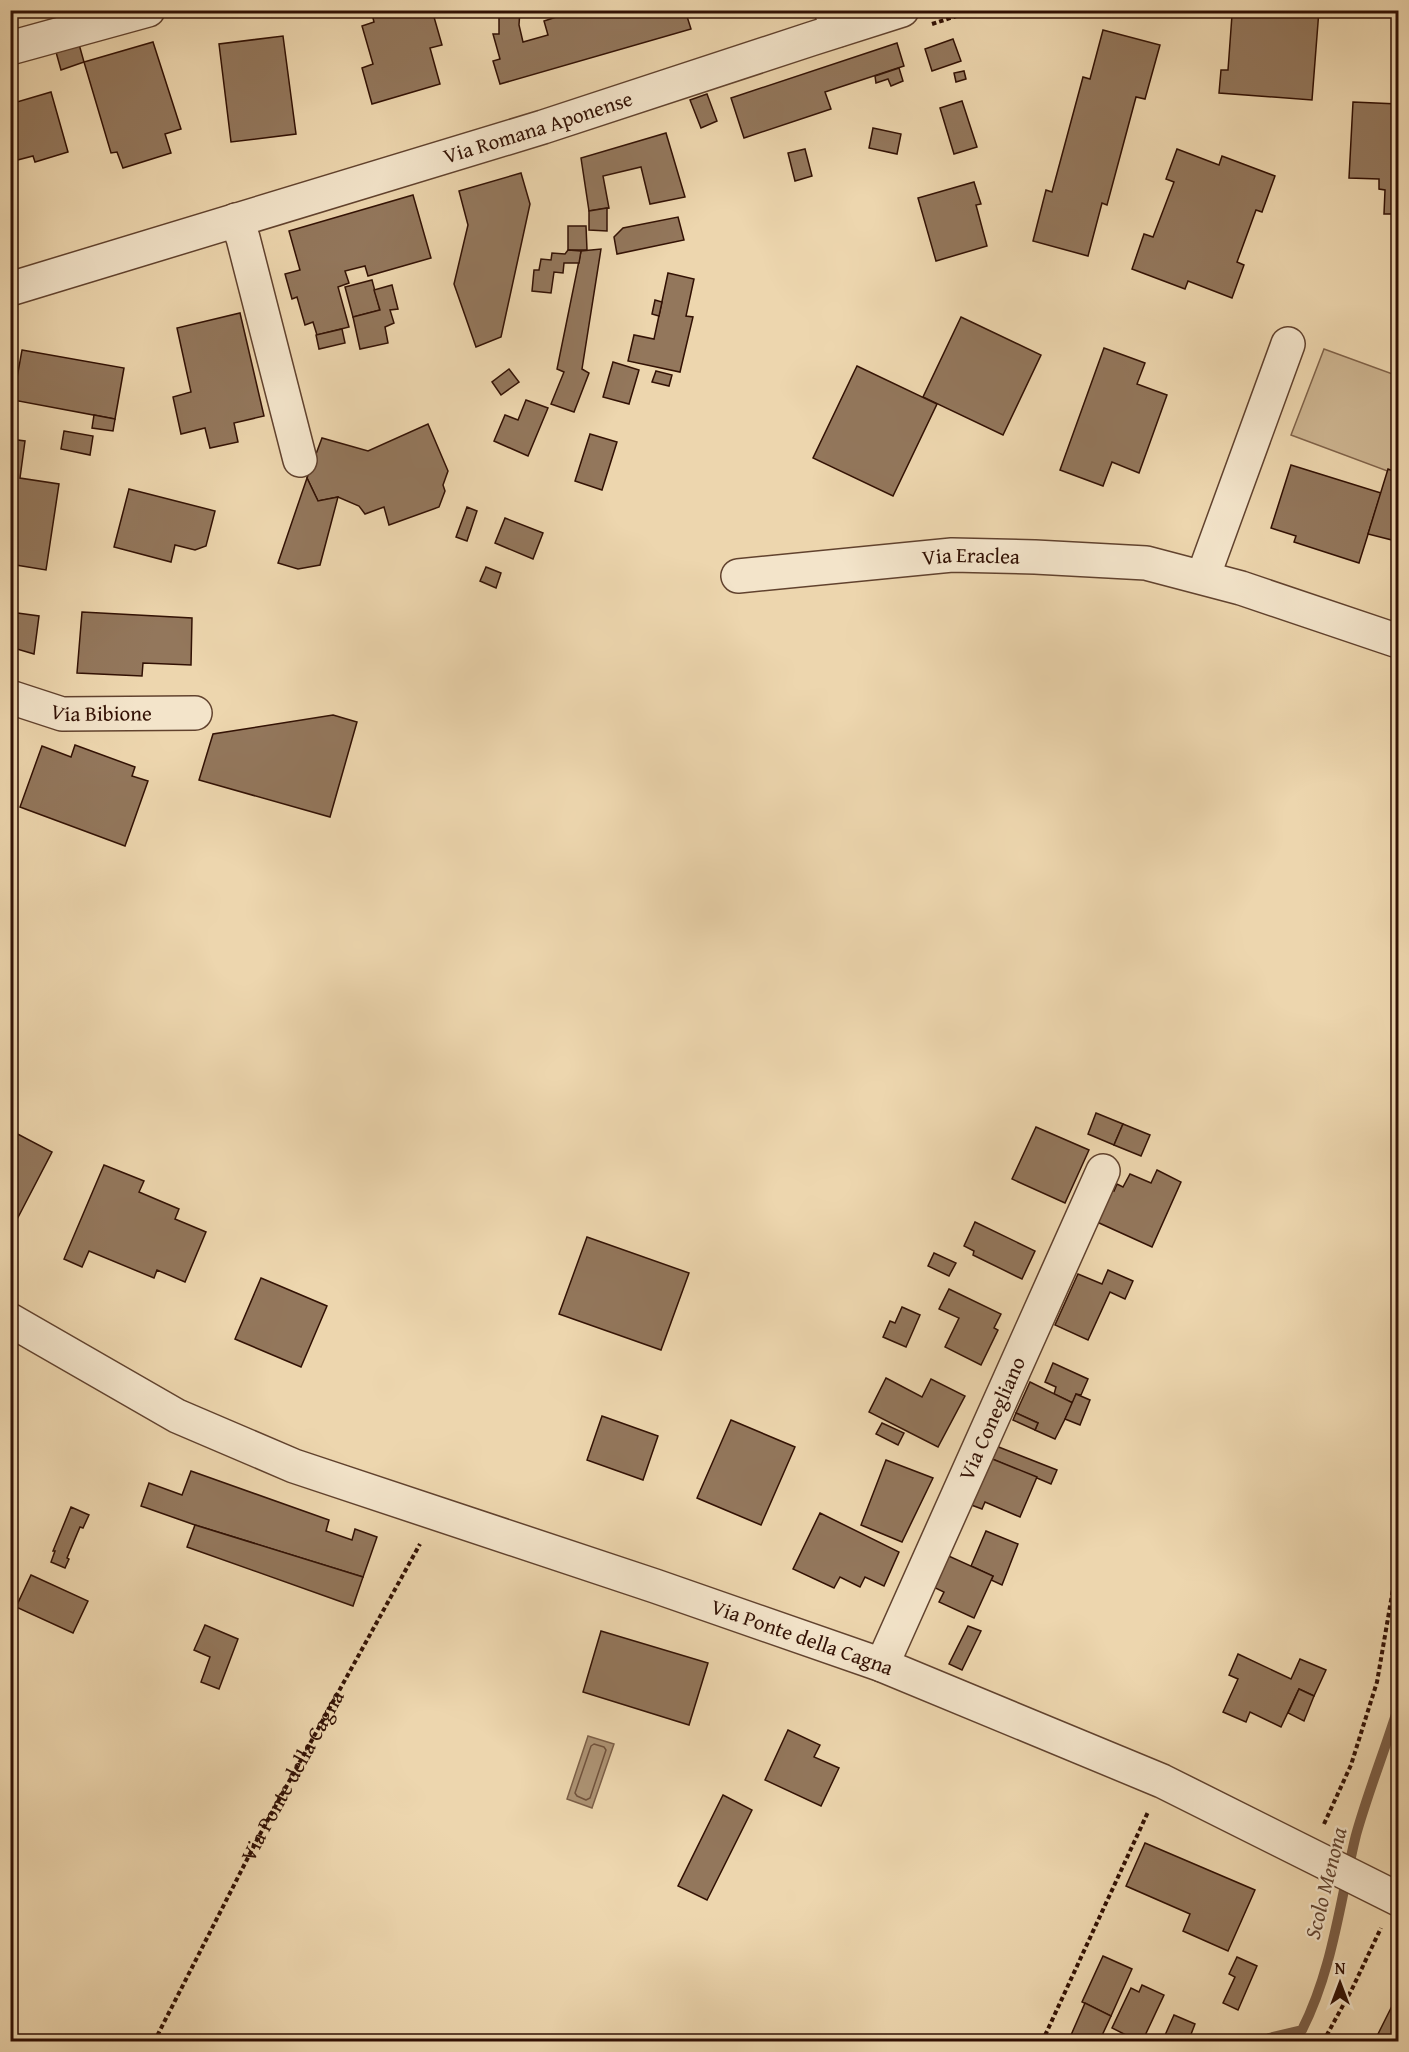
<svg xmlns="http://www.w3.org/2000/svg" width="1409" height="2052" font-family="'Gentium Book Plus',serif">
	<style>
		.green { fill: #cdb591; stroke: #80634a; stroke-width: 1.5 }
		.water { fill: #ad9374; stroke: #7c5f47; stroke-width: 1.5 }
		.lines { fill: none; stroke-linecap: round; stroke-linejoin: round }
		.shore { stroke: #70523c; stroke-width: 1.5 }
		.stream { stroke: #7c5f47; stroke-width: 10 }
		.building { fill: #93775c; stroke: #321104; stroke-width: 1.5 }
		.minor-casing { stroke: #61422e; stroke-width: 36 }
		.tertiary-casing { stroke: #61422e; stroke-width: 36 }
		.path { stroke: #321104; stroke-width: 4; stroke-dasharray: 4.5 3; stroke-linecap: butt }
		.minor { stroke: #f3e4ca; stroke-width: 33 }
		.tertiary { stroke: #f3e4ca; stroke-width: 33 }
		.labels { text-anchor: middle; stroke-width: 4.5; stroke-linejoin: round; paint-order: stroke }
		.street-label { font-size: 21px; fill: #321104; stroke: #f3e4ca }
		.water-label { font-size: 22px; font-style: italic; fill: #634531; stroke: #f3e4ca }
	</style>
	<rect width="100%" height="100%" fill="#edd6ae"/>
	<filter id="stains"><feTurbulence type="fractalNoise" baseFrequency=".00333" numOctaves="4"/><feColorMatrix values="0 0 0 0 .2 0 0 0 0 .09 0 0 0 0 .02 0 0 0 .5 -.17"/></filter>
	<radialGradient id="worn" r=".72"><stop offset=".6" stop-color="#630" stop-opacity="0"/><stop offset="1" stop-color="#630" stop-opacity=".3"/></radialGradient>
	<path class="green" d="M1324 349 1398 376V475L1291 435Z"/>
	<path class="water" d="M588 1736 614 1744 592 1808 567 1799Z"/>
	<g class="lines">
		<path class="shore" d="M594 1744 604 1747 606 1750 590 1798 586 1800 577 1796 575 1793 591 1746Z"/>
		<path class="stream" d="M1267 2042 1269 2038 1302 2030C1333 1969 1340 1900 1356 1835 1368 1792 1385 1750 1398 1708"/>
	</g>
	<g class="building">
		<path d="M371 10H432L442 45 430 48 440 84 372 104 362 68 373 64 362 26 374 22Z"/>
		<path d="M499 10H520L519 25 523 42 548 35 544 21 578 10H685L691 29 500 84 493 61 500 59 493 34H499Z"/>
		<path d="M1240 10H1319L1312 100 1219 93 1221 70H1228L1232 15H1239Z"/>
		<path d="M1103 30 1160 45 1145 99 1136 97 1107 205 1102 203 1088 256 1033 241 1046 190 1052 192 1083 77 1090 79Z"/>
		<path d="M283 36 296 134 231 142 219 44Z"/>
		<path d="M77 37 84 62 61 70 54 45Z"/>
		<path d="M953 39 961 61 932 71 925 49Z"/>
		<path d="M153 42 181 129 165 134 171 153 123 168 117 152 111 153 84 62Z"/>
		<path d="M897 43 904 66 825 92 831 109 744 138 731 98Z"/>
		<path d="M899 68 903 81 891 86 888 79 876 83 875 76Z"/>
		<path d="M964 71 966 79 956 82 954 73Z"/>
		<path d="M51 92 68 152 35 162 33 156 10 162V104Z"/>
		<path d="M707 94 717 121 701 128 690 100Z"/>
		<path d="M962 101 977 147 954 154 940 108Z"/>
		<path d="M1353 102 1398 104V214H1384L1385 190 1379 189V179L1349 178Z"/>
		<path d="M873 128 901 134 897 154 869 148Z"/>
		<path d="M666 133 685 197 650 204 641 167 603 176 609 208 589 211 581 158Z"/>
		<path d="M805 149 812 176 795 181 788 153Z"/>
		<path d="M1177 149 1219 165 1222 156 1275 176 1262 212 1256 210 1237 262 1244 265 1232 298 1188 281 1185 289 1132 269 1144 234 1153 237 1174 182 1166 179Z"/>
		<path d="M521 173 530 204 501 337 476 347 454 284 468 225 459 191Z"/>
		<path d="M974 182 981 204 976 205 987 246 936 261 918 198Z"/>
		<path d="M413 195 431 258 368 276 365 266 345 271 349 283 338 287 349 327 317 335 313 322 305 325 297 297 292 299 285 274 300 270 289 231Z"/>
		<path d="M607 208V231L589 230V211Z"/>
		<path d="M678 217 684 240 617 254 614 237 623 228Z"/>
		<path d="M568 226H586L587 250H568Z"/>
		<path d="M601 249 582 369 589 373 574 412 551 404 564 372 557 369 581 251Z"/>
		<path d="M568 250 581 251 579 263H564L563 273 554 272 551 293 532 291 534 270H539L541 259 551 260 552 253 565 254Z"/>
		<path d="M668 273 694 279 686 316 693 317 680 372 628 361 634 335 654 339Z"/>
		<path d="M372 280 380 310 353 317 345 287Z"/>
		<path d="M392 285 398 309 390 310 394 323 385 327 388 343 360 349 353 317 380 310 374 290Z"/>
		<path d="M655 300 662 302 659 316 652 314Z"/>
		<path d="M240 313 264 416 234 423 238 442 210 448 205 428 181 434 173 397 191 392 177 328Z"/>
		<path d="M961 317 1041 355 1003 435 923 397Z"/>
		<path d="M342 329 345 343 319 349 316 335Z"/>
		<path d="M1104 348 1145 363 1137 384 1167 395 1139 473 1112 462 1103 486 1060 470Z"/>
		<path d="M22 350 124 368 115 419 13 400Z"/>
		<path d="M613 362 639 370 629 404 603 397Z"/>
		<path d="M857 366 937 404 893 496 813 458Z"/>
		<path d="M509 369 519 382 501 395 492 382Z"/>
		<path d="M656 371 672 375 669 386 652 382Z"/>
		<path d="M526 400 548 408 528 456 494 441 505 415 518 420Z"/>
		<path d="M94 415 115 419 113 431 92 428Z"/>
		<path d="M428 424 448 471 443 485 445 491 439 507 389 525 384 507 365 514 359 506 338 497 318 501 307 478 322 438 368 451Z"/>
		<path d="M64 431 93 436 90 455 61 449Z"/>
		<path d="M590 434 617 442 602 490 575 481Z"/>
		<path d="M10 439 25 441 20 478 59 484 46 570 10 564Z"/>
		<path d="M1291 465 1381 493 1359 563 1294 542 1296 536 1271 528Z"/>
		<path d="M1388 469 1398 473V516L1392 540 1368 534Z"/>
		<path d="M307 478 318 501 338 497 320 565 298 569 278 563Z"/>
		<path d="M129 489 215 511 206 546 195 550 175 545 171 562 114 547Z"/>
		<path d="M467 507 477 511 467 541 456 537Z"/>
		<path d="M505 518 543 533 533 559 495 543Z"/>
		<path d="M486 567 501 573 496 588 480 581Z"/>
		<path d="M10 612 39 616 34 654 10 647Z"/>
		<path d="M82 612 192 618 191 665 143 663 142 676 77 673Z"/>
		<path d="M333 715 357 722 330 817 199 780 213 734Z"/>
		<path d="M75 745 135 767 132 776 148 781 125 846 20 807 42 746 71 757Z"/>
		<path d="M1096 1113 1123 1124 1114 1145 1088 1134Z"/>
		<path d="M1123 1124 1150 1135 1141 1156 1114 1145Z"/>
		<path d="M1036 1127 1089 1150 1065 1203 1012 1179Z"/>
		<path d="M10 1130 52 1152 13 1227 10 1225Z"/>
		<path d="M104 1165 144 1181 139 1192 179 1209 175 1219 206 1232 185 1282 157 1270 154 1278 89 1251 82 1267 64 1259Z"/>
		<path d="M1157 1170 1181 1182 1152 1247 1097 1222 1111 1190 1114 1191 1117 1184 1123 1187 1130 1174 1151 1183Z"/>
		<path d="M975 1222 1035 1251 1022 1279 973 1255 974 1251 964 1246Z"/>
		<path d="M587 1237 689 1273 661 1350 559 1314Z"/>
		<path d="M934 1253 956 1263 949 1276 928 1266Z"/>
		<path d="M1108 1270 1133 1281 1125 1299 1110 1292 1088 1340 1055 1325 1078 1274 1102 1284Z"/>
		<path d="M261 1278 327 1306 301 1367 235 1339Z"/>
		<path d="M949 1289 1001 1314 994 1328 998 1330 981 1365 945 1347 959 1318 939 1309Z"/>
		<path d="M902 1307 920 1315 906 1347 883 1337 890 1321 895 1323Z"/>
		<path d="M1053 1363 1088 1379 1081 1395 1076 1394 1073 1403 1054 1394 1056 1387 1045 1382Z"/>
		<path d="M886 1378 922 1397 931 1379 965 1396 938 1447 869 1412Z"/>
		<path d="M1030 1382 1073 1403 1055 1439 1035 1430 1038 1423 1016 1413Z"/>
		<path d="M1076 1394 1090 1400 1080 1425 1065 1419Z"/>
		<path d="M1016 1413 1038 1423 1035 1430 1013 1420Z"/>
		<path d="M602 1416 658 1436 643 1480 587 1460Z"/>
		<path d="M731 1420 795 1447 761 1525 697 1498Z"/>
		<path d="M882 1423 904 1433 898 1445 876 1434Z"/>
		<path d="M991 1444 1057 1470 1051 1484 985 1456Z"/>
		<path d="M985 1456 1037 1477 1020 1517 985 1502 982 1509 966 1503Z"/>
		<path d="M886 1460 933 1478 902 1542 861 1525Z"/>
		<path d="M191 1471 329 1520 326 1531 352 1540 355 1529 377 1537 363 1577 195 1525 141 1506 149 1483 182 1495Z"/>
		<path d="M71 1507 89 1515 83 1528 80 1527 67 1558 69 1559 65 1568 51 1562 55 1551H53Z"/>
		<path d="M820 1513 899 1552 884 1586 865 1577 860 1587 840 1577 834 1588 793 1569Z"/>
		<path d="M195 1525 363 1577 353 1606 187 1547Z"/>
		<path d="M986 1531 1018 1544 1002 1585 991 1580 993 1576 971 1566Z"/>
		<path d="M942 1553 993 1576 974 1618 939 1602 944 1592 927 1584Z"/>
		<path d="M31 1575 88 1601 73 1633 16 1607Z"/>
		<path d="M205 1625 238 1639 219 1689 201 1682 210 1657 194 1650Z"/>
		<path d="M968 1626 981 1631 962 1670 949 1664Z"/>
		<path d="M601 1631 708 1663 689 1725 583 1692Z"/>
		<path d="M1238 1654 1291 1679 1300 1659 1326 1670 1314 1696 1299 1689 1281 1727 1250 1712 1246 1722 1223 1712 1238 1679 1229 1675Z"/>
		<path d="M1299 1689 1314 1696 1304 1721 1288 1713Z"/>
		<path d="M788 1730 820 1745 814 1757 839 1768 821 1806 765 1780Z"/>
		<path d="M723 1795 752 1810 707 1900 678 1886Z"/>
		<path d="M1145 1843 1255 1890 1228 1951 1183 1931 1190 1914 1126 1886Z"/>
		<path d="M1103 1956 1132 1969 1111 2016 1082 2002Z"/>
		<path d="M1237 1957 1257 1966 1238 2010 1223 2003 1235 1977 1229 1974Z"/>
		<path d="M1142 1985 1164 1995 1142 2042H1140L1112 2028 1131 1988 1139 1992Z"/>
		<path d="M1085 2003 1111 2016 1099 2042H1068Z"/>
		<path d="M1393 2004 1398 2007V2042H1374Z"/>
		<path d="M1174 2015 1195 2024 1188 2042H1162Z"/>
	</g>
	<g class="lines">
		<g class="minor-casing">
			<g id="minor">
				<path d="M831 10 838 30"/>
				<path d="M10 48 148 10"/>
				<path d="M236 220 243 238 300 460"/>
				<path id="s2" d="M738 576 952 555 1035 557 1146 563 1241 588 1398 641"/>
				<path d="M1203 577 1288 344"/>
				<path id="s3" d="M10 697 62 714 195 713"/>
				<path id="s4" d="M10 1320 177 1416 294 1466 655 1586 882 1665 1162 1781 1398 1899"/>
				<path id="s5" d="M882 1665 1103 1171"/>
			</g>
		</g>
		<g class="tertiary-casing">
			<g id="tertiary">
				<path id="s6" d="M10 289 543 127 811 39 902 10"/>
			</g>
		</g>
		<g class="path">
			<path d="M932 24 975 10"/>
			<path d="M1324 1824 1351 1765 1377 1682 1398 1560"/>
			<path id="s1" d="M154 2042 259 1836 420 1544"/>
			<path d="M1042 2042 1148 1812"/>
			<path d="M1323 2042 1352 1989 1381 1928"/>
		</g>
		<use href="#minor" class="minor"/>
		<use href="#tertiary" class="tertiary"/>
	</g>
	<g class="labels">
		<g class="street-label">
			<text dy="7" stroke="none"><textPath href="#s6" startOffset="552">Via Romana Aponense</textPath></text>
			<text dy="7" stroke="none"><textPath href="#s2" startOffset="234">Via Eraclea</textPath></text>
			<text dy="7" stroke="none"><textPath href="#s3" startOffset="94">Via Bibione</textPath></text>
			<text dy="7" stroke="none"><textPath href="#s5" startOffset="270">Via Conegliano</textPath></text>
			<text dy="7" stroke="none"><textPath href="#s4" startOffset="856">Via Ponte della Cagna</textPath></text>
			<text dy="7" stroke="none"><textPath href="#s1" startOffset="300">Via Ponte della Cagna</textPath></text>
		</g>
		<g class="water-label">
			<text transform="translate(1325 1883) rotate(-76)" y="8">Scolo Menona</text>
		</g>
	</g>
	<rect width="1409" height="2052" fill="none" stroke="#edd6ae" stroke-width="36"/>
	<rect x="12" y="12" width="1385" height="2028" fill="none" stroke="#321104" stroke-width="3"/>
	<rect x="18" y="18" width="1373" height="2016" fill="none" stroke="#321104" stroke-width="1.5"/>
	<g transform="translate(1340 1983)" stroke="#f3e4ca" stroke-width="4.5" paint-order="stroke">
	<path d="M0-4.5L10 22L0 15L-10 22Z" fill="#321104"/>
	<text y="-9" font-size="16" font-weight="bold" text-anchor="middle" fill="#321104">N</text>
	</g>
	<rect width="100%" height="100%" filter="url(#stains)"/>
	<rect width="100%" height="100%" fill="url(#worn)"/>
</svg>
